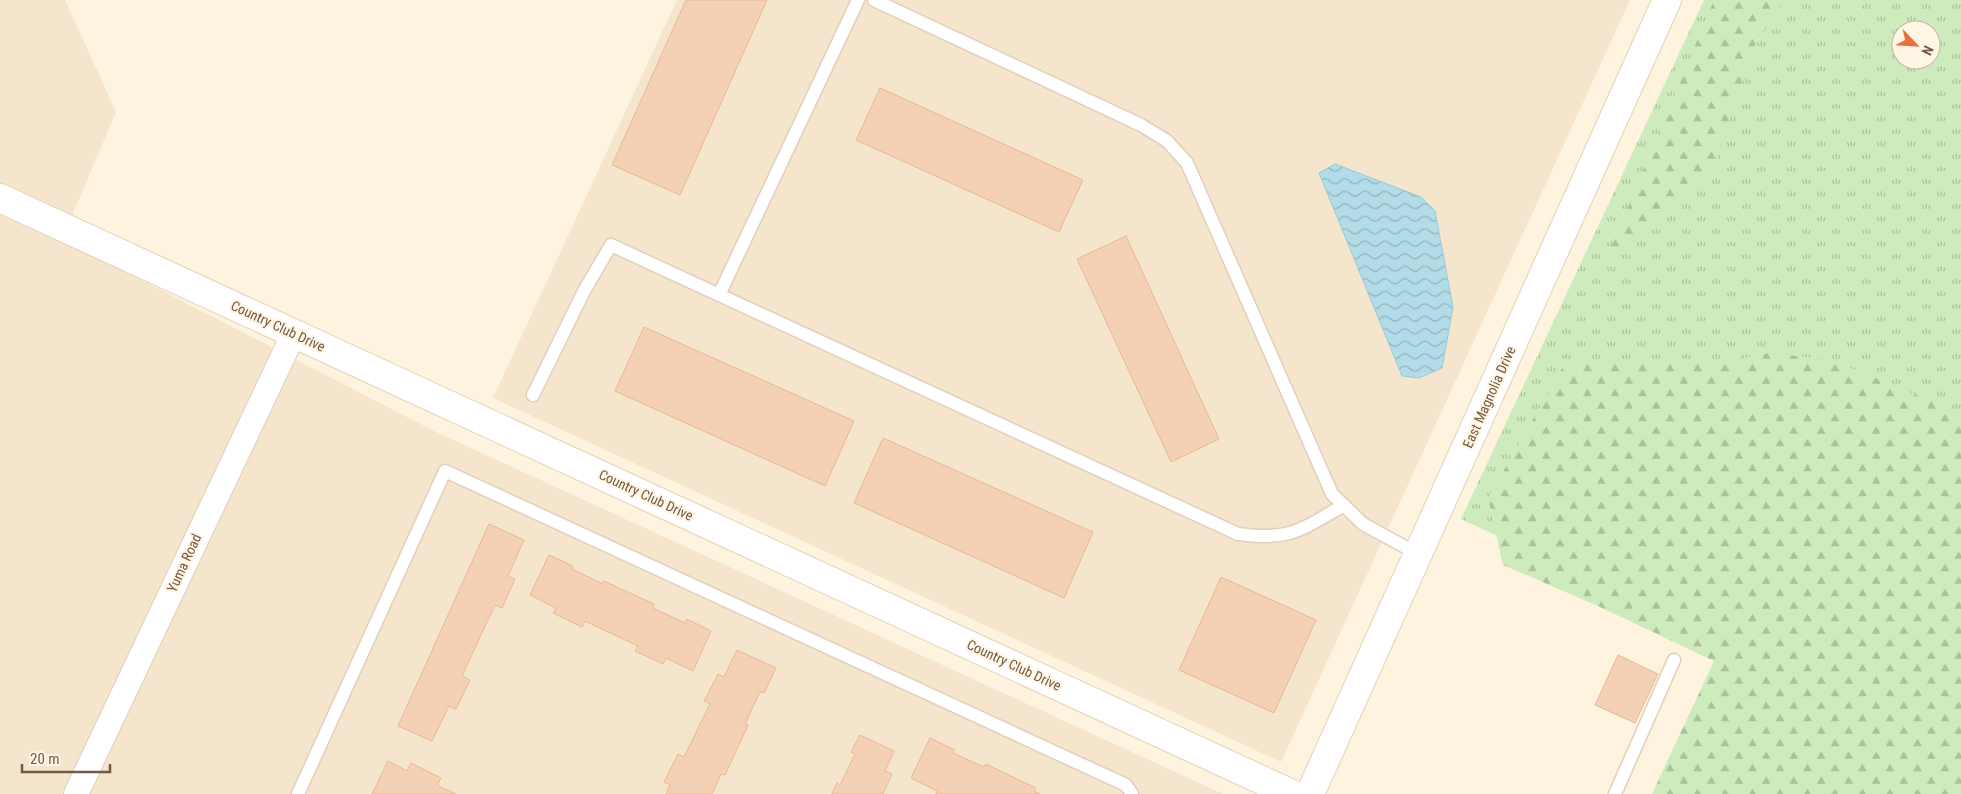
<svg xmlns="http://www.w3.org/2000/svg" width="1961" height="794" font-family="'Roboto Condensed',sans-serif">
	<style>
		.residential { fill: #f5e5cc }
		.grass { fill: url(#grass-tufts); fill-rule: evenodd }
		.forest { fill: url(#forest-firs) }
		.water { fill: url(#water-waves); stroke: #98cbd9 }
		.building { fill: #f4d1b4; stroke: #e7b994 }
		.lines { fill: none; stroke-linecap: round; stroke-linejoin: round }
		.lane-casing { stroke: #e1cfba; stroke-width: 15 }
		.street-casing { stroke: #e1cfba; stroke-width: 26 }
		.secondary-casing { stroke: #e7d0b8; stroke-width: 30 }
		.lane { stroke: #fff; stroke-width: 12 }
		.street { stroke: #fff; stroke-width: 24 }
		.secondary { stroke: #fff; stroke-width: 28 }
		.labels { text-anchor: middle; stroke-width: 4.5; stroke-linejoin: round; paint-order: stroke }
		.street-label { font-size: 14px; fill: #745945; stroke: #fff6e5 }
	</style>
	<defs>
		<pattern id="grass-tufts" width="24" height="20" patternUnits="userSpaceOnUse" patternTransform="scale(1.25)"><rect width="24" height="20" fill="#cdebbc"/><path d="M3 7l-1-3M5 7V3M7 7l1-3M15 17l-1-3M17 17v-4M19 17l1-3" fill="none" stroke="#abc19b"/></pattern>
		<pattern id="forest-firs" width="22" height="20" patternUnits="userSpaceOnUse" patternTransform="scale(1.25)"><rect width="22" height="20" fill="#cdebbc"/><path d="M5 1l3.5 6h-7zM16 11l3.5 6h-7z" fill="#abc19b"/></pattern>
		<pattern id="water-waves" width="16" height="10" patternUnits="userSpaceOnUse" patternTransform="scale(1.25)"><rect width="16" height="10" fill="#b2dce7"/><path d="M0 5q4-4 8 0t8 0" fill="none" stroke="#95b5bd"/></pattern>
	</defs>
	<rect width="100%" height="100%" fill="#fdf3de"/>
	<g class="residential">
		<path d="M0 0H65L116 112 62 239 434 431 1223 794H0Z"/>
		<path d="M677 0H1630L1281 762 493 398Z"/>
	</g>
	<path class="grass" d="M1704 0H1961V794L1742 650 1461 519ZM1901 30H1931V60H1901Z"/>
	<g class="forest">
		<path d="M1714 0H1784L1755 45 1712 172 1638 242 1607 257Z"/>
		<path d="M1769 353 1832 360 1919 396 1961 411V794H1652L1714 661 1598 606 1503 565 1488 498 1565 363H1717Z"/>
	</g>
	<path class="water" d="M1335 164 1421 197 1435 211 1453 307 1442 368 1419 378 1402 376 1319 173Z"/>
	<g class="building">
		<path d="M686 0H767L680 195 612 165Z"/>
		<path d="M880 88 1083 180 1059 232 856 140Z"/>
		<path d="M1126 236 1219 439 1171 462 1077 259Z"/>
		<path d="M644 327 854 421 825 486 615 391Z"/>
		<path d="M883 438 1093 532 1064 598 854 503Z"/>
		<path d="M489 524 524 540 508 576 515 579 502 608 495 605 462 676 470 680 456 709 449 706 432 741 398 726Z"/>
		<path d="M549 555 573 566 572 569 603 584 604 581 654 604 653 608 685 623 687 619 711 631 693 671 666 658 663 664 635 651 638 646 585 621 582 627 553 613 556 608 530 595Z"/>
		<path d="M1221 577 1316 620 1274 713 1179 670Z"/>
		<path d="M737 650 776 668 764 693 760 692 745 724 748 725 725 775 721 774 712 794H666L670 785 664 782 678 754 684 757 710 704 704 701 718 674 724 677Z"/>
		<path d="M1618 655 1658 674 1635 723 1595 705Z"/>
		<path d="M860 735 894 751 885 771 892 774 883 794H832L837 783 840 785 855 754 851 752Z"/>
		<path d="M930 738 955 750 953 753 984 767 986 764 1036 788 1034 791 1040 794H936L937 791 911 778Z"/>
		<path d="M388 761 407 771 411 763 441 778 437 785 456 794H372Z"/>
	</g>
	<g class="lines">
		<g class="lane-casing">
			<g id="lane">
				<path d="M874 0 1141 125 1167 141 1187 163 1332 494 1363 524 1418 554"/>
				<path d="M719 295 858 0"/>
				<path d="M533 395 584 291 611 245 1238 534C1290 541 1301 530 1344 505"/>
				<path d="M298 794 445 471 1126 785 1132 794"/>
				<path d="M1615 794 1674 660"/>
			</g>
		</g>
		<g class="street-casing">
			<path id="street" d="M76 794 294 333"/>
		</g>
		<g class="secondary-casing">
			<g id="secondary">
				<path d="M0 198 1292 794"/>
				<path d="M1310 794 1667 0"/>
			</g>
		</g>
		<use href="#lane" class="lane"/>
		<use href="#street" class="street"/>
		<use href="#secondary" class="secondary"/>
	</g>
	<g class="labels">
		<g class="street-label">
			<text transform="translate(278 326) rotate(25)" y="5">Country Club Drive</text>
			<text transform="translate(1489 397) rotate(-66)" y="5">East Magnolia Drive</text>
			<text transform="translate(646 495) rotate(25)" y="5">Country Club Drive</text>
			<text transform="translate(184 563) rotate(-65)" y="5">Yuma Road</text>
			<text transform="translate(1014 665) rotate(25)" y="5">Country Club Drive</text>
		</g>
	</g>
	<g transform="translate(1916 45) rotate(115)"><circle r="24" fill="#fff6e5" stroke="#c7b7a5"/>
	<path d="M0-4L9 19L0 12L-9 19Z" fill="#ee6e3c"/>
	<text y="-8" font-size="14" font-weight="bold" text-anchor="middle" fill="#745945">N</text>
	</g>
	<path d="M22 764v8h88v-8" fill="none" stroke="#745945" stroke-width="2.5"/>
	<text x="30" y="764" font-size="15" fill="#745945" stroke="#fff6e5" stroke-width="4" paint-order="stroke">20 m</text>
</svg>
